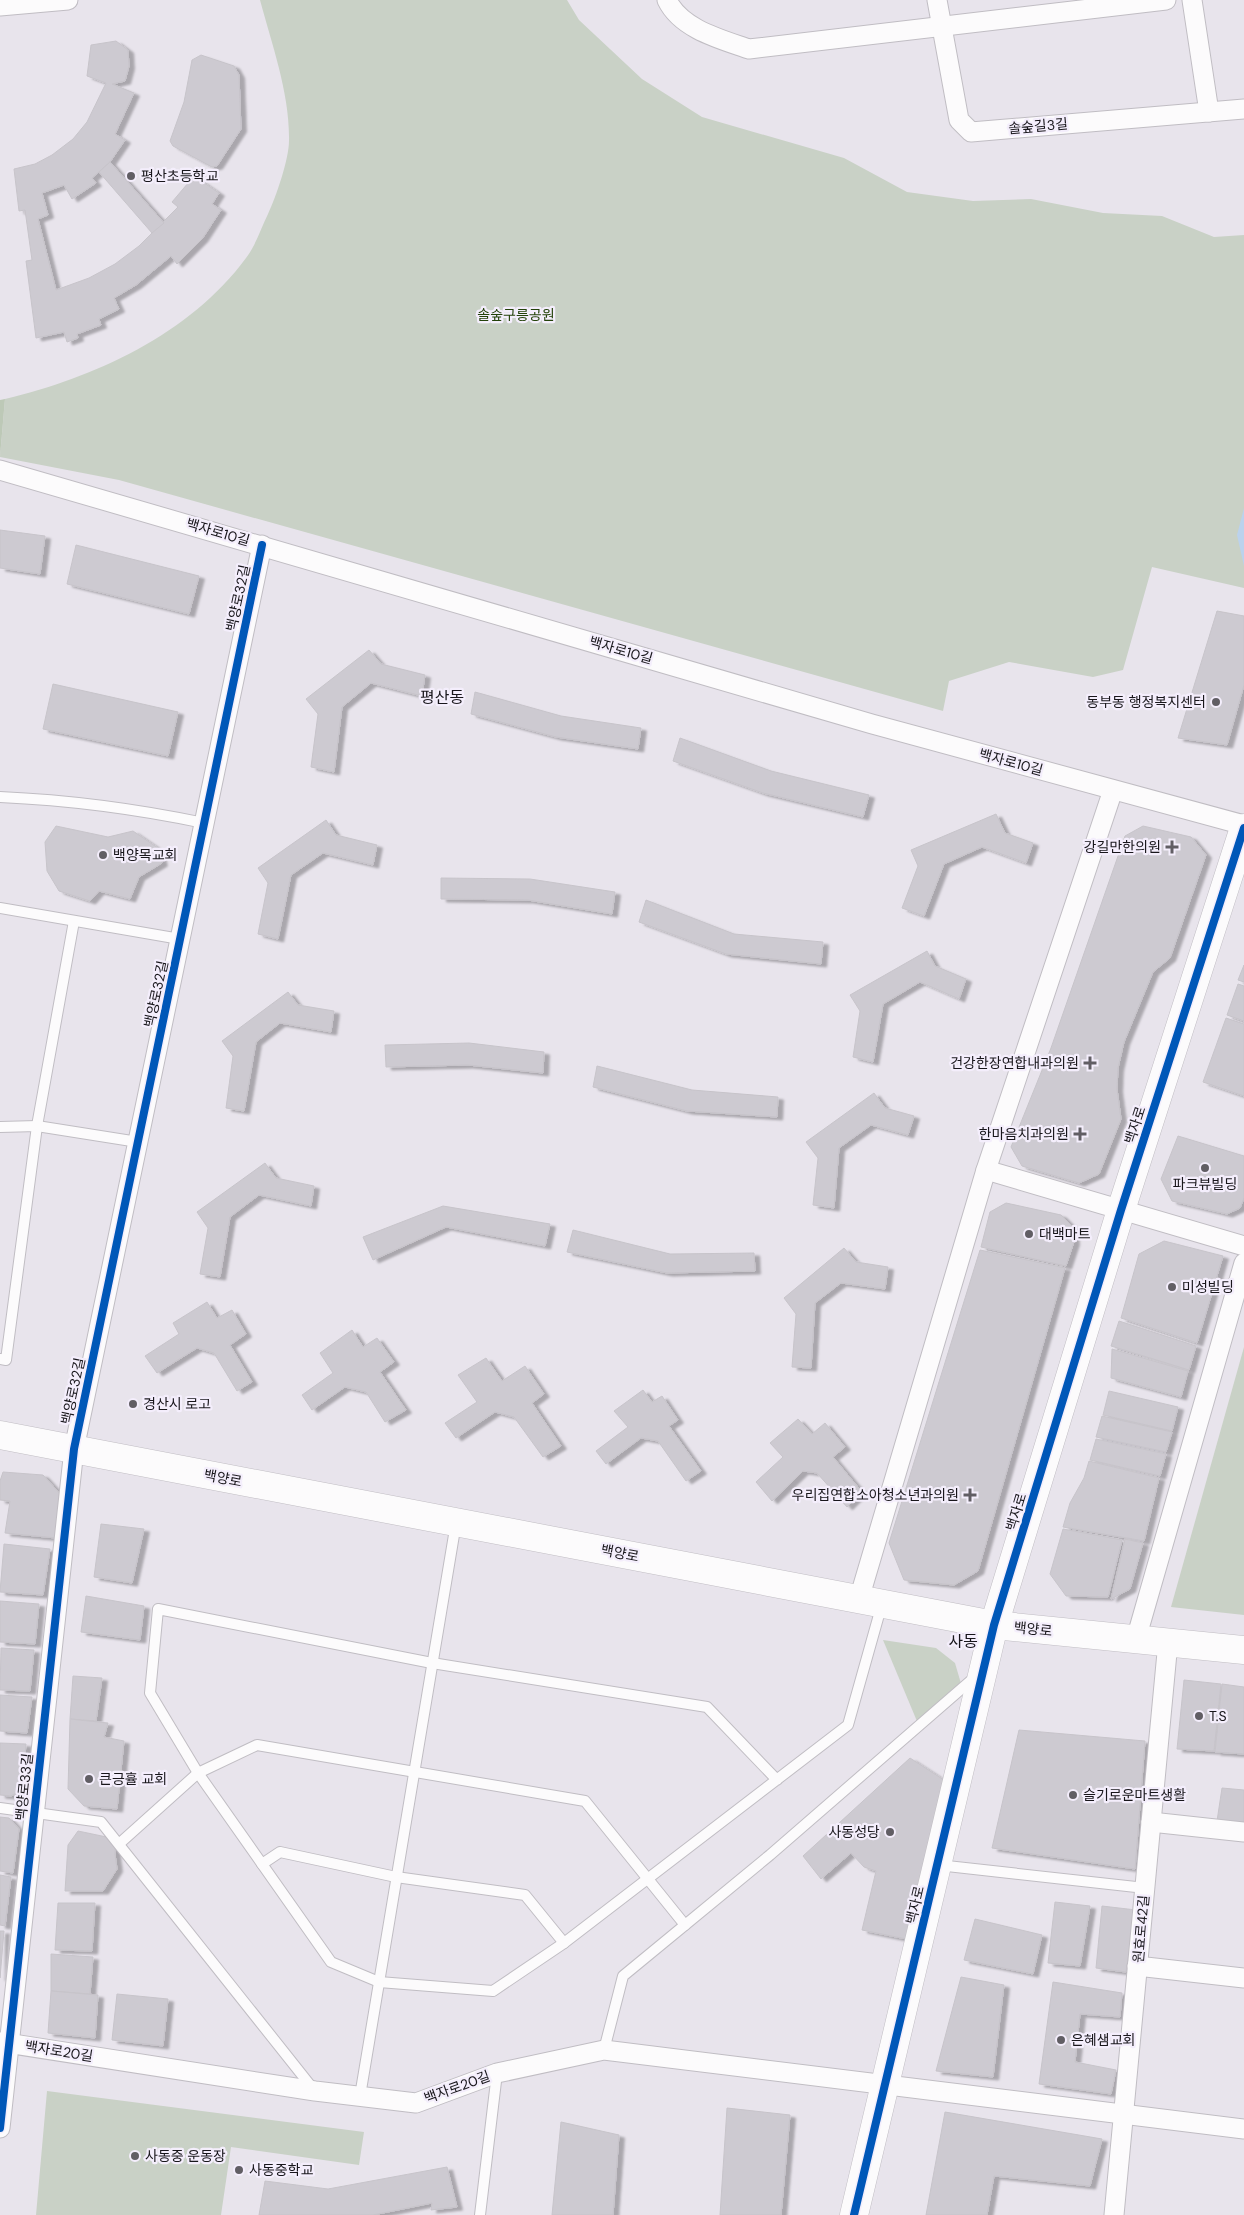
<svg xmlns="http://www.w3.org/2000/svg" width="1244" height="2215" font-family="'DM Sans','Noto Sans KR',sans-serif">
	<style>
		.green { fill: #c9d1c6 }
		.forest { fill: #bdc9b7 }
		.water { fill: #bbd2ed }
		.building { fill: #cdcad1; stroke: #c7c4ca; filter: url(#shadow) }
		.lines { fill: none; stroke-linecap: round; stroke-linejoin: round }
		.lane-casing { stroke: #c0bdc3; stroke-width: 12 }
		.street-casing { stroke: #c0bdc3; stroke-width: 21 }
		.secondary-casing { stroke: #c0bdc3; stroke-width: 29 }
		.lane { stroke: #fcfbfc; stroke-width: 10 }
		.street { stroke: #fcfbfc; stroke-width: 19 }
		.secondary { stroke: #fcfbfc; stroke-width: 28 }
		.cycleway-casing { stroke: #f4eefc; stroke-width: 11 }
		.cycleway { stroke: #0057b8; stroke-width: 8 }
		.poi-dot { fill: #615e64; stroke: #f4eefc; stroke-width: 2 }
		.labels { text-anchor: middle; stroke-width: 4.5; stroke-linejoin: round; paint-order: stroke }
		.street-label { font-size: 14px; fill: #18161b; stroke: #f4eefc }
		.poi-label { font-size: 14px; fill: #18161b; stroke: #f4eefc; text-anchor: start }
		.park-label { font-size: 14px; fill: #234209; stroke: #f4eefc }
		.quarter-label { font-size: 16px; fill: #18161b; stroke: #f4eefc }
	</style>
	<defs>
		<filter id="shadow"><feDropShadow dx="5.5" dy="3" stdDeviation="1" flood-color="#0004"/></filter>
	</defs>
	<rect width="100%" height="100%" fill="#e8e4ec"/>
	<g class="green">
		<path d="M260 0H567L579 20 642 79 702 117 844 158 907 192 973 201 1031 199 1103 213 1162 216 1214 237 1244 235V588L1152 567 1123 670 1093 677 1009 662 949 681 943 711 119 480 0 457 5 399C94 378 190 334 246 258 256 245 261 228 268 214 276 197 289 159 289 141 290 94 272 45 260 0Z"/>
		<path d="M1244 1347V1615L1171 1607Z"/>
		<path d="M883 1640 936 1648 955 1663 962 1687 919 1726Z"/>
		<path d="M47 2091 364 2132 359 2165 231 2147 221 2215H36Z"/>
	</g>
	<path class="forest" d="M5 399 0 457V400Z"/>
	<path class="water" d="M1244 508V566L1237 535Z"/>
	<g class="building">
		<path d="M116 41 128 50 129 66 125 81 112 84 134 93 115 134 125 140 110 162 92 178 96 183 72 199 64 185 42 193 48 215 38 219 56 290 89 278 115 264 139 246 178 207 172 202 194 176 219 193 212 204 221 210 202 239 177 264 171 256 136 285 114 298 119 309 99 319 101 325 77 334 78 338 67 342 64 332 36 338 26 261 32 260 25 210 19 211 14 169 35 164 52 155 73 139 87 122 106 83 87 76 91 45Z"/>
		<path d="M201 55 234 66 239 75 241 129 217 166 212 167 173 146 170 141 184 102 192 60Z"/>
		<path d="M110 162 164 223 152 233 99 172Z"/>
		<path d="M0 530 45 536 40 574 0 568Z"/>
		<path d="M76 545 199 576 189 614 67 584Z"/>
		<path d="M1217 611 1244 616V685L1227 745 1178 738Z"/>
		<path d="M369 650 381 664 425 675 422 696 371 683 342 707 334 772 311 767 318 714 306 699Z"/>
		<path d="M53 684 178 712 168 756 43 729Z"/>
		<path d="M475 692 561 716 641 728 638 749 556 737 471 714Z"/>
		<path d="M680 738 771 771 869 795 863 817 763 793 673 761Z"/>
		<path d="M996 814 1005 833 1033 843 1026 863 982 847 944 864 924 916 902 908 918 866 911 850Z"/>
		<path d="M326 820 336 835 377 845 373 865 323 853 291 875 278 939 258 934 268 883 258 868Z"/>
		<path d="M56 826 108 837 133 831 158 848 162 863 139 877 130 899 99 891 90 901 59 891 47 871 45 842Z"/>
		<path d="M1143 826 1191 837 1206 855 1170 958 1153 972 1124 1042 1118 1068 1117 1089 1121 1119 1099 1174 1079 1183 1022 1166 1011 1147 1051 1048 1125 836Z"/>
		<path d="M441 878 530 879 615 892 612 914 528 900 441 899Z"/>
		<path d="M646 900 734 934 823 942 821 964 726 954 639 922Z"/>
		<path d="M927 951 935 966 966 979 959 999 920 982 883 1004 873 1062 853 1057 860 1011 850 995Z"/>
		<path d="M1244 965V982L1238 980Z"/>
		<path d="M1238 984 1244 986V1021L1227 1015Z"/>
		<path d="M288 992 298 1005 334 1011 331 1032 280 1023 256 1042 244 1111 226 1108 233 1056 222 1041Z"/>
		<path d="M1226 1018 1244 1024V1096L1203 1082Z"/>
		<path d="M469 1043 544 1052 543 1073 468 1065 386 1067 385 1045Z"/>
		<path d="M597 1066 692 1090 778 1097 777 1117 687 1111 593 1087Z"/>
		<path d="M874 1093 885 1108 914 1116 908 1135 871 1125 839 1148 834 1208 813 1205 818 1158 806 1142Z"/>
		<path d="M1178 1136 1244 1156V1198L1240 1208 1227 1214 1172 1201 1161 1179Z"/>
		<path d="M265 1163 276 1178 314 1186 311 1206 259 1195 230 1217 220 1277 200 1274 208 1228 197 1212Z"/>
		<path d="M1006 1203 1061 1215 1073 1227 1074 1242 1066 1266 981 1247 990 1212Z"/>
		<path d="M443 1206 550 1224 545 1246 446 1227 373 1260 363 1237Z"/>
		<path d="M573 1230 670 1254 754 1253 755 1271 667 1273 567 1252Z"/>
		<path d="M1164 1241 1223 1256 1197 1343 1121 1318 1139 1254Z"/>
		<path d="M844 1248 856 1262 888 1267 885 1289 841 1283 815 1303 811 1368 792 1367 796 1314 784 1298Z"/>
		<path d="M980 1250 1065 1268 978 1571 954 1585 904 1580 889 1543Z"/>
		<path d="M207 1302 217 1318 232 1310 246 1334 230 1345 252 1382 237 1391 214 1353 197 1348 157 1373 145 1356 179 1334 173 1323Z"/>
		<path d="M1119 1321 1196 1346 1189 1370 1111 1346Z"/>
		<path d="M352 1330 363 1347 377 1338 394 1362 380 1372 406 1410 385 1422 366 1392 345 1387 312 1410 302 1395 333 1373 320 1353Z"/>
		<path d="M1112 1349 1188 1371 1181 1397 1111 1378Z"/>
		<path d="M486 1358 502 1381 525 1366 544 1394 532 1403 561 1446 543 1457 514 1417 495 1412 456 1438 445 1423 477 1402 458 1375Z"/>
		<path d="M643 1390 652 1402 662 1396 678 1420 669 1426 701 1471 686 1481 658 1441 641 1438 606 1464 596 1451 628 1427 614 1411Z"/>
		<path d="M1109 1391 1178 1407 1172 1431 1103 1415Z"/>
		<path d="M1102 1416 1172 1432 1166 1452 1096 1437Z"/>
		<path d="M798 1419 812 1434 825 1423 845 1447 833 1457 862 1492 847 1507 817 1473 803 1471 772 1501 756 1482 783 1457 770 1443Z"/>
		<path d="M1096 1439 1166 1454 1160 1476 1090 1460Z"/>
		<path d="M1089 1461 1159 1478 1144 1541 1063 1527 1070 1503 1084 1478Z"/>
		<path d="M3 1472 43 1475 64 1498 56 1538 5 1533 10 1501 0 1500V1481Z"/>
		<path d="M101 1524 144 1529 132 1583 94 1577Z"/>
		<path d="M1063 1529 1122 1540 1108 1597 1066 1596 1050 1574Z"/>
		<path d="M1125 1539 1143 1543 1130 1589 1111 1599Z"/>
		<path d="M4 1544 50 1549 43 1595 0 1592Z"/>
		<path d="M86 1596 144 1606 140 1640 81 1632Z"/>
		<path d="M0 1601 39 1604 35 1644 0 1642Z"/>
		<path d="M1 1648 34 1650 30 1691 0 1690Z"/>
		<path d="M73 1676 102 1678 96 1721 70 1719Z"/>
		<path d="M1184 1680 1221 1684 1214 1751 1177 1749Z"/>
		<path d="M1222 1684 1244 1687V1754L1215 1752Z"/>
		<path d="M0 1695 32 1697 27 1733 0 1731Z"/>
		<path d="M70 1719 108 1723 104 1737 124 1741 117 1809 84 1806 68 1789Z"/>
		<path d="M1019 1730 1145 1741 1135 1869 992 1848Z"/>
		<path d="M0 1743 26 1744 22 1790 11 1796 0 1795Z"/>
		<path d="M910 1758 944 1780 906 1939 862 1930 876 1871 864 1867 851 1853 821 1879 803 1856Z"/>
		<path d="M1222 1788 1244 1790V1824L1217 1821Z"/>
		<path d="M0 1817 9 1818 19 1829 13 1873 0 1871Z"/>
		<path d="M78 1831 116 1839 115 1854 117 1869 103 1891H65L68 1845Z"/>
		<path d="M0 1875 11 1877 5 1926 0 1925Z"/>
		<path d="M1055 1902 1090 1906 1080 1966 1048 1963Z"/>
		<path d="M58 1903H95L92 1951 55 1950Z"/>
		<path d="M1102 1906 1136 1910 1126 1972 1096 1968Z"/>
		<path d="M975 1919 1042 1935 1033 1974 964 1960Z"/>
		<path d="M0 1931H4L0 1978Z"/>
		<path d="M51 1954 93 1957 90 1994 51 1991Z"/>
		<path d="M961 1977 1004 1985 993 2077 936 2071Z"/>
		<path d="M1053 1982 1122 1993 1120 2017 1080 2014 1075 2062 1116 2070 1111 2094 1039 2084Z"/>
		<path d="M51 1991 98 1995 95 2038 48 2033Z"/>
		<path d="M117 1994 168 1999 163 2046 112 2040Z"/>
		<path d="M727 2108 790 2115 781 2215H720Z"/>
		<path d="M945 2112 1102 2139 1090 2186 994 2176 987 2215H926Z"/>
		<path d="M561 2122 619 2135 613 2215H552Z"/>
		<path d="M447 2167 457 2207 431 2210 432 2203 373 2215H259L265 2181 328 2189Z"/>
	</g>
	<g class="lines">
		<g class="lane-casing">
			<g id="lane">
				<path d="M0 797C68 800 137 809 204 823"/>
				<path d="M0 908 180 939"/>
				<path d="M0 1127 37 1126 138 1142"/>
				<path d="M0 1359 6 1360 37 1126 74 921"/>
				<path d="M777 1780 707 1707 432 1663 158 1609 150 1693 198 1773 331 1962 379 1982 493 1991 564 1943 848 1725 882 1604"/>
				<path d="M0 1808 101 1822 314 2090"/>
				<path d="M120 1843 198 1773 257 1745 585 1801 685 1925"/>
				<path d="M262 1864 280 1852 396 1877 525 1895 564 1943"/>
				<path d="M938 1865 1145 1888"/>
				<path d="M604 2050 623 1976 770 1855 975 1677"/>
				<path d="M360 2096 456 1523"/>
				<path d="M480 2215 497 2073"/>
			</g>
		</g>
		<g class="street-casing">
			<g id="street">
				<path d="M667 0C681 29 720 39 749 49L1166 0"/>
				<path d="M937 0 959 120 971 132 1244 109"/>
				<path d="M1192 0 1209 112"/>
				<path d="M0 6 68 0"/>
				<path d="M0 470 872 724 1244 825"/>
				<path d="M986 1170 1244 1246"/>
				<path d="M859 1599 986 1170 1113 790"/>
				<path d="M1136 1639 1244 1263"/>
				<path d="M1151 1822 1244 1832"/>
				<path d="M1137 1966 1244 1978"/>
				<path d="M0 2042 315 2091 416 2103 497 2073 604 2050 1244 2129"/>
				<path d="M0 2128 74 1449 262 545"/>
				<path d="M1114 2215 1168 1642"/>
			</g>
		</g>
		<g class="secondary-casing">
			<g id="secondary">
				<path d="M0 1435 994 1625 1244 1650"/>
				<path d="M854 2215 994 1625 1121 1210 1244 828"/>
			</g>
		</g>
		<use href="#lane" class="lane"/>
		<use href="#street" class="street"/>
		<use href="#secondary" class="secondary"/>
		<g class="cycleway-casing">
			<g id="cycleway">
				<path d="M0 2128 74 1449 262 545"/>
				<path d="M854 2215 994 1625 1121 1210 1244 828"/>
			</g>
		</g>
		<use href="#cycleway" class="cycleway"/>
	</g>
	<g class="poi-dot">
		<circle cx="131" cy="176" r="5"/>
		<circle cx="1216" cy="702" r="5"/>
		<path d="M1169.5 839.5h5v5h5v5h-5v5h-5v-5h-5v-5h5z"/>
		<circle cx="103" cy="855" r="5"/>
		<path d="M1087.5 1055.5h5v5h5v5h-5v5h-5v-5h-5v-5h5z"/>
		<path d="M1077.5 1126.5h5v5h5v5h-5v5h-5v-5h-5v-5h5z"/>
		<circle cx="1205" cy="1168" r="5"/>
		<circle cx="1029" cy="1234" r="5"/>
		<circle cx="1172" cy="1287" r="5"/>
		<circle cx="133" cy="1404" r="5"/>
		<path d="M967.5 1487.5h5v5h5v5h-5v5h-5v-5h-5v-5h5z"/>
		<circle cx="1199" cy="1716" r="5"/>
		<circle cx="89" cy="1779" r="5"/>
		<circle cx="1073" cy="1795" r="5"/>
		<circle cx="890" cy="1832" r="5"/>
		<circle cx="1061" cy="2040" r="5"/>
		<circle cx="135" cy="2156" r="5"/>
		<circle cx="239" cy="2170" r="5"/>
	</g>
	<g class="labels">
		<g class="street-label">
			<text transform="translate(1038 126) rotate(-5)" y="5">솔숲길3길</text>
			<text transform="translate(218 532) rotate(16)" y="5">백자로10길</text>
			<text transform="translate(238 598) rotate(-78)" y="5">백양로32길</text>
			<text transform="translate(621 650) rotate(16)" y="5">백자로10길</text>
			<text transform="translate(1011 762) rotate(15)" y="5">백자로10길</text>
			<text transform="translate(156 994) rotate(-78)" y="5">백양로32길</text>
			<text transform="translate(1135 1125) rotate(-72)" y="5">백자로</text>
			<text transform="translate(73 1391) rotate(-78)" y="5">백양로32길</text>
			<text transform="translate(223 1478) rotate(11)" y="5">백양로</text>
			<text transform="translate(1016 1512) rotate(-73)" y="5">백자로</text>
			<text transform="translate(620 1553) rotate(11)" y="5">백양로</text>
			<text transform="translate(1033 1629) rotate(6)" y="5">백양로</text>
			<text transform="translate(24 1787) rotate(-84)" y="5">백양로33길</text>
			<text transform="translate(915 1905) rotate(-77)" y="5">백자로</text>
			<text transform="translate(1141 1929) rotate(-85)" y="5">원효로42길</text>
			<text transform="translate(59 2051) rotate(9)" y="5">백자로20길</text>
			<text transform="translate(457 2087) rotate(-20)" y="5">백자로20길</text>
		</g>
		<g class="poi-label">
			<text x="141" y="181">평산초등학교</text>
			<text x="1206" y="707" text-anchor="end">동부동 행정복지센터</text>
			<text x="1161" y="852" text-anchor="end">강길만한의원</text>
			<text x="113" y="860">백양목교회</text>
			<text x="1079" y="1068" text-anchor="end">건강한장연합내과의원</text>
			<text x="1069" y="1139" text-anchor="end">한마음치과의원</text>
			<text x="1205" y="1189" text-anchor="middle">파크뷰빌딩</text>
			<text x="1039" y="1239">대백마트</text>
			<text x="1182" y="1292">미성빌딩</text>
			<text x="143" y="1409">경산시 로고</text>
			<text x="959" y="1500" text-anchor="end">우리집연합소아청소년과의원</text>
			<text x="1209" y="1721">T.S</text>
			<text x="99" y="1784">큰긍휼 교회</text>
			<text x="1083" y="1800">슬기로운마트생활</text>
			<text x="880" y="1837" text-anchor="end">사동성당</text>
			<text x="1071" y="2045">은혜샘교회</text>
			<text x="145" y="2161">사동중 운동장</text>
			<text x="249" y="2175">사동중학교</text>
		</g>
		<g class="park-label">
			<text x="516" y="320">솔숲구릉공원</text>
		</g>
		<g class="quarter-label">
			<text x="442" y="703">평산동</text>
			<text x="963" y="1647">사동</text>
		</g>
	</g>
</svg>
